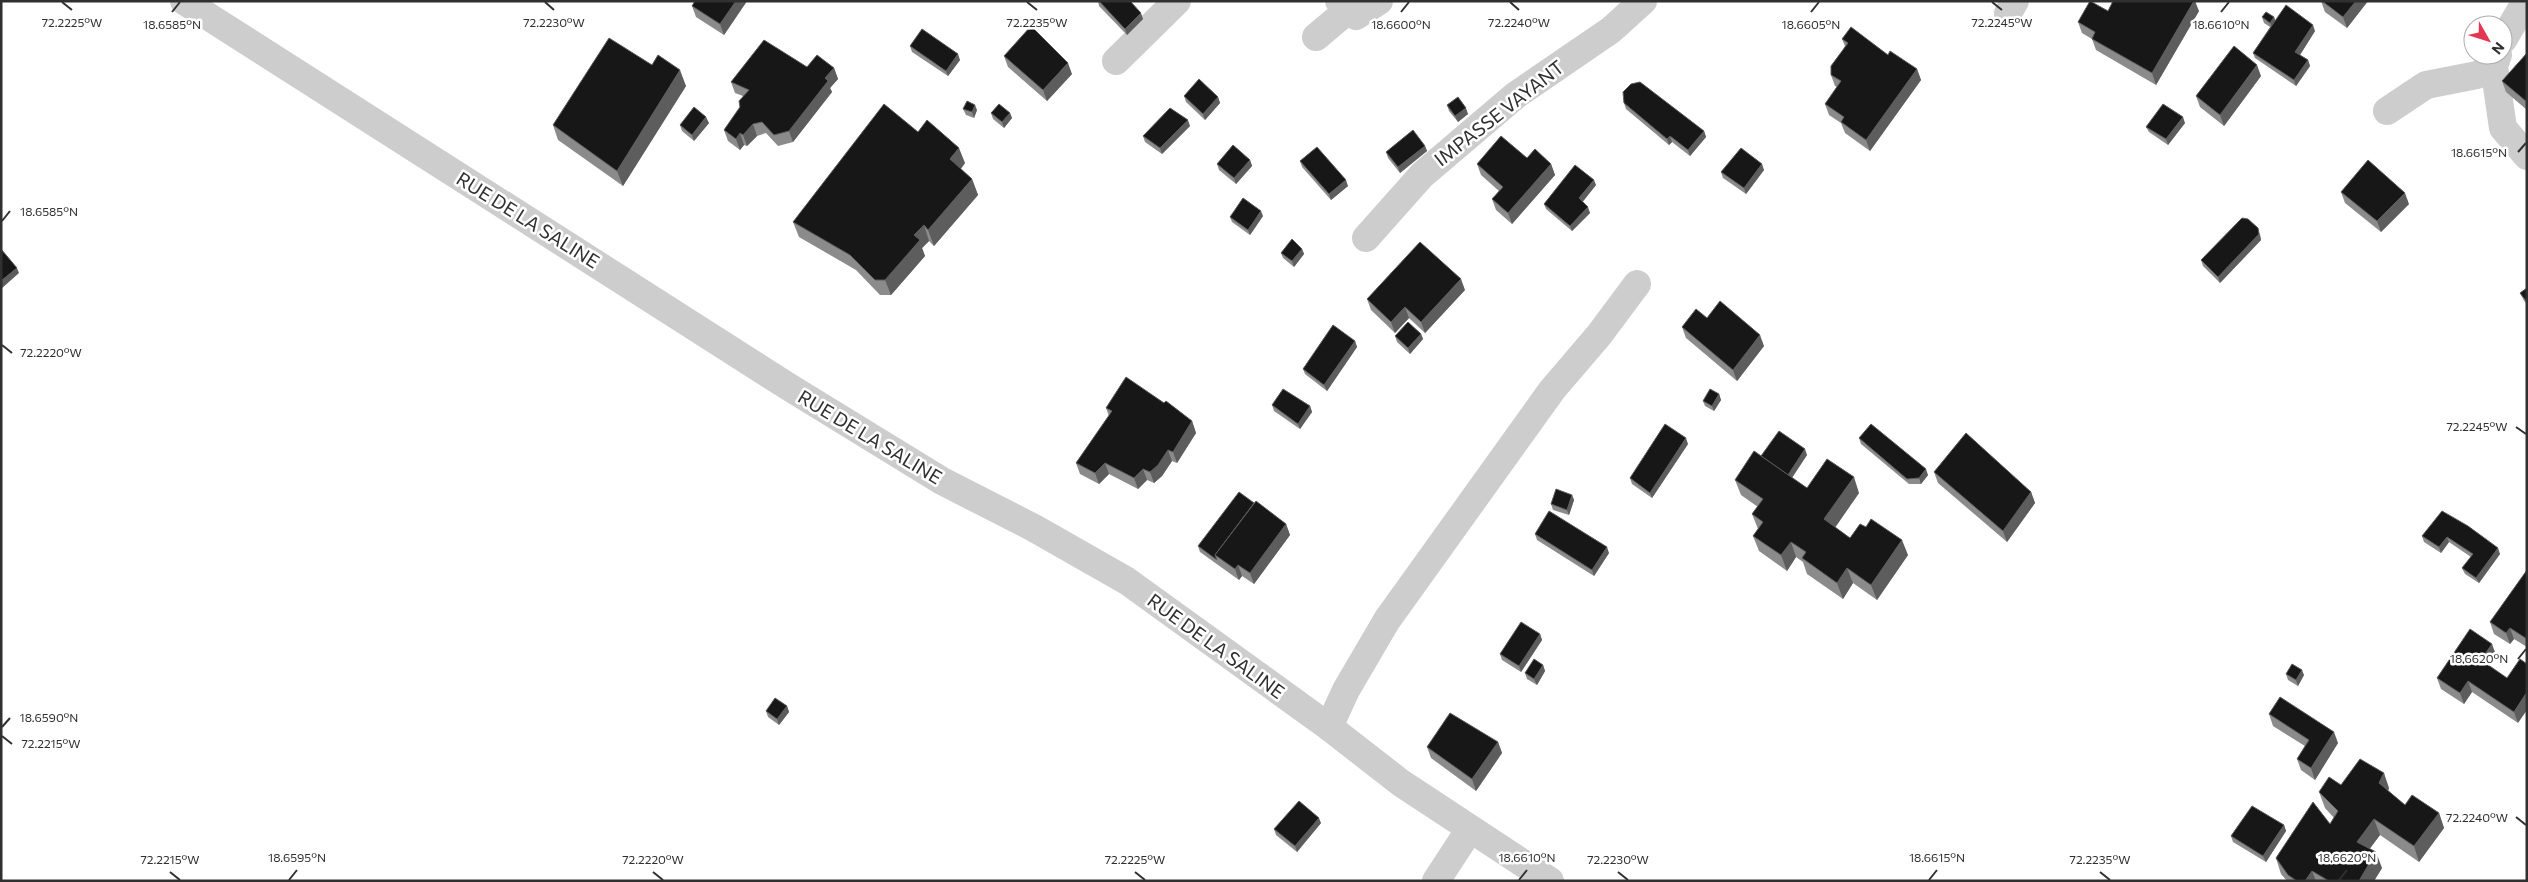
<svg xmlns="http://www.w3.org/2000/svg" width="2528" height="882" font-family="Commissioner,sans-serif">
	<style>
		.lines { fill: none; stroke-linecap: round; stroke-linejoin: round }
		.minor { stroke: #cdcdcd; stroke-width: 28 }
		.wall { fill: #8b8b8b }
		.shaded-wall { fill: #5d5d5d }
		.building { fill: #171717; stroke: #5d5d5d }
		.ticks { fill: none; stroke: #303030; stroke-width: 2 }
		.labels { text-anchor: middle; stroke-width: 5; stroke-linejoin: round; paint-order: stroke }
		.street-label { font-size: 19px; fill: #303030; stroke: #fff }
		.ticks-label { font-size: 12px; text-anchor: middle; fill: #303030; stroke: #fff; stroke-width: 5; stroke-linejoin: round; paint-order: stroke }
	</style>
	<rect width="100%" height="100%" fill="#fff"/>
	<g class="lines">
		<g class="minor">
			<path d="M184 1 789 387 942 481 1034 528 1127 581 1329 727 1401 783 1550 881"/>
			<path d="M1347 11 1356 16 1379 1"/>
			<path d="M2008 13 2015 1"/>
			<path d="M1316 37 1347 11 1339 1"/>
			<path d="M2503 40 2526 1"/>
			<path d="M2498 55 2494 66 2503 128 2527 156"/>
			<path d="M1116 61 1177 1"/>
			<path d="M2387 111 2426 85 2477 75 2494 66"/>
			<path d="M1366 238 1422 175 1516 95 1611 30 1643 1"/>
			<path d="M1329 727 1346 690 1387 620 1552 390 1599 335 1637 284"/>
			<path d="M1436 881 1470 829"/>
		</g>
	</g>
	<g class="wall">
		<path d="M747 1 724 35 696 17 692 6Z"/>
		<path d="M1098 1H1130L1143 19 1127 35 1099 6Z"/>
		<path d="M2321 1H2368L2347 28 2325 12Z"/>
		<path d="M2108 11H2199L2156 85 2096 50 2092 39 2082 33 2078 22Z"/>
		<path d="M2262 17H2274L2275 20 2315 31 2300 55 2308 60 2310 66 2296 86 2255 58 2253 53 2270 27 2264 23Z"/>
		<path d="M1842 39 1888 55 1917 69 1921 80 1870 151 1845 133 1841 123 1829 115 1825 104 1837 87 1835 86 1831 75 1845 46Z"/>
		<path d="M910 46 960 60 948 76 912 52Z"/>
		<path d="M2527 53V110L2506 92 2502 81Z"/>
		<path d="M1004 56 1072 74 1047 101 1008 67Z"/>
		<path d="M652 65 686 86 623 186 558 140 553 125Z"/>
		<path d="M807 67 834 68 838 79 830 88 832 92 793 142 778 146 766 133 757 136 747 146 744 145 740 150 728 141 724 130 740 107 743 96 735 93 731 82Z"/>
		<path d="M2261 76 2224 126 2200 107 2196 96Z"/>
		<path d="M1184 96 1218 97 1220 103 1205 120 1186 102Z"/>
		<path d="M1624 103 1704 131 1706 137 1690 156 1672 142 1669 145 1626 109Z"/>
		<path d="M1447 105 1468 114 1458 122 1449 111Z"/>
		<path d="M963 109 977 110 974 118 966 115Z"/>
		<path d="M991 113H1010L1012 118 1004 128 993 119Z"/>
		<path d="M709 123 694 141 682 131 680 125Z"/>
		<path d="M2185 123 2168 145 2149 132 2146 127Z"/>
		<path d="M1190 126 1162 154 1145 142 1143 136Z"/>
		<path d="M1425 146 1427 151 1400 173 1388 158 1386 152Z"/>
		<path d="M1527 158 1551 164 1555 175 1512 224 1496 210 1492 199 1499 191 1481 175 1477 164Z"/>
		<path d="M1250 160 1252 166 1236 184 1219 170 1217 164Z"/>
		<path d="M1300 161 1348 186 1331 200 1302 167Z"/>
		<path d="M965 163 961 169 972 179 978 195 934 246 929 241 922 248 925 256 891 295H880L856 270 799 237 793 222Z"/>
		<path d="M1764 170 1746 194 1723 178 1721 172Z"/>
		<path d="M1596 185 1582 202 1590 213 1572 231 1546 209 1544 204Z"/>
		<path d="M2341 192 2409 204 2381 232 2345 203Z"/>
		<path d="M1263 216 1250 235 1232 222 1230 217Z"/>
		<path d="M2260 234 2261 240 2220 283 2203 266 2201 260Z"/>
		<path d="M1302 249 1304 254 1294 267 1283 258 1281 253Z"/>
		<path d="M2527 288V305L2523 299 2520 293Z"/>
		<path d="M1465 290 1425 333 1409 318 1395 333 1371 310 1367 299Z"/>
		<path d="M1707 318 1764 346 1737 381 1686 338 1682 327Z"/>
		<path d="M1421 334 1423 339 1410 354 1397 342 1395 336Z"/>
		<path d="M1355 341 1357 347 1327 391 1305 374 1303 369Z"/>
		<path d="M1719 394 1721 400 1714 411 1705 406 1703 401Z"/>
		<path d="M1272 405 1310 406 1312 412 1300 429 1274 411Z"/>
		<path d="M1106 408 1192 421 1196 433 1177 463 1172 461 1162 476 1154 483 1147 480 1138 489 1109 474 1099 484 1080 474 1076 463 1109 416Z"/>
		<path d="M1859 438 1928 475 1921 484H1909L1861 444Z"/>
		<path d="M1688 444 1652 498 1632 484 1630 478Z"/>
		<path d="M1807 455 1792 478 1807 488 1859 493 1835 527 1850 538 1908 555 1877 600 1853 583 1843 599 1807 574 1803 562 1796 557 1787 571 1759 551 1753 536 1758 529 1752 514 1758 507 1741 495 1735 480 1761 456Z"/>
		<path d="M1934 472 2031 492 2035 503 2007 542 1938 483Z"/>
		<path d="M1572 495 1574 500 1569 515 1553 510 1551 504Z"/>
		<path d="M1254 503 1286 524 1290 535 1254 584 1242 576 1239 580 1200 552 1198 546Z"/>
		<path d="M2468 526 2500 554 2479 583 2465 574 2462 568 2471 557 2449 542 2441 553 2424 542 2422 536Z"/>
		<path d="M1535 534 1609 553 1594 576 1537 540Z"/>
		<path d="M2527 570V647L2514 639 2510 644 2494 634 2490 622Z"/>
		<path d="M1540 634 1542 640 1521 672 1502 660 1500 654Z"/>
		<path d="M2496 655 2489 666 2507 678 2518 723 2472 692 2464 704 2441 689 2437 678Z"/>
		<path d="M1543 665 1545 671 1537 685 1527 679 1525 673Z"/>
		<path d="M2286 674 2304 675 2298 686 2288 680Z"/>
		<path d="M787 706 789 712 779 725 768 717 766 711Z"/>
		<path d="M2269 714 2338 743 2315 780 2301 770 2297 759 2305 746 2273 726Z"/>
		<path d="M1498 742 1502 753 1476 791 1431 758 1427 747Z"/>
		<path d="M2341 785 2389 788 2388 791 2405 805 2439 813 2444 828 2419 862 2380 835 2369 849 2382 868 2374 881H2287L2281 874 2276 858 2330 824 2334 818 2325 808 2319 792Z"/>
		<path d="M1321 823 1297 852 1276 835 1274 829Z"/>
		<path d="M2284 825 2286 831 2266 862 2233 842 2231 836Z"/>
	</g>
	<g class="shaded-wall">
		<path d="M736 1H747L724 35 720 24Z"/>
		<path d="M2194 1H2195L2199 11 2156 85 2152 73Z"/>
		<path d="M2356 1H2368L2347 28 2343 17Z"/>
		<path d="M1141 13 1143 19 1127 35 1125 29Z"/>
		<path d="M2274 17 2276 23 2272 28 2270 23Z"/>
		<path d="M2313 25 2315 31 2298 58 2295 52Z"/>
		<path d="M958 54 960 60 948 76 946 71Z"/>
		<path d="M2308 60 2310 66 2296 86 2294 80Z"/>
		<path d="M1068 63 1072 74 1047 101 1043 90Z"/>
		<path d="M2257 65 2261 76 2224 126 2220 115Z"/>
		<path d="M834 68 838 79 830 88 832 92 793 142 789 131 825 78Z"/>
		<path d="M1917 69 1921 80 1870 151 1866 140Z"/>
		<path d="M680 70 686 86 623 186 617 171Z"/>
		<path d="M1218 97 1220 103 1205 120 1203 114Z"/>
		<path d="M975 105 977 110 974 118 972 112Z"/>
		<path d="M1466 108 1468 114 1458 122 1455 116Z"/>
		<path d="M1010 113 1012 118 1004 128 1002 122Z"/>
		<path d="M706 117 709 123 694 141 692 135Z"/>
		<path d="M2183 117 2185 123 2168 145 2166 139Z"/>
		<path d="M1188 120 1190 126 1162 154 1160 148Z"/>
		<path d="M753 124 757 136 747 146 743 135Z"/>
		<path d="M1704 131 1706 137 1690 156 1688 150Z"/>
		<path d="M740 133 744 145 740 150 736 139Z"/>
		<path d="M1670 136 1672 142 1669 145 1667 139Z"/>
		<path d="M1425 146 1427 151 1400 173 1398 167Z"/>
		<path d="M959 148 965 163 956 175 950 159Z"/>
		<path d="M1250 160 1252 166 1236 184 1234 178Z"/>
		<path d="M1551 164 1555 175 1512 224 1508 213Z"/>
		<path d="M1762 164 1764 170 1746 194 1744 188Z"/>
		<path d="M972 179 978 195 934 246 928 230Z"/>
		<path d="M1346 180 1348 186 1331 200 1329 194Z"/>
		<path d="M1594 180 1596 185 1581 204 1579 198Z"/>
		<path d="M2405 193 2409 204 2381 232 2377 221Z"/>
		<path d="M1588 207 1590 213 1572 231 1570 226Z"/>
		<path d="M1261 211 1263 216 1250 235 1248 230Z"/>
		<path d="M924 225 929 241 922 248 925 256 891 295 885 280 914 235Z"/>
		<path d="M2258 228 2261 240 2220 283 2218 277Z"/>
		<path d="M1302 249 1304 254 1294 267 1292 261Z"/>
		<path d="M17 268 19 273 1 289V281Z"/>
		<path d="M1461 279 1465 290 1425 333 1421 322Z"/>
		<path d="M1405 307 1409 318 1395 333 1391 322Z"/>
		<path d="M1421 334 1423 339 1410 354 1408 348Z"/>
		<path d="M1760 335 1764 346 1737 381 1733 370Z"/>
		<path d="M1355 341 1357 347 1327 391 1324 385Z"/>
		<path d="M1719 394 1721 400 1714 411 1712 406Z"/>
		<path d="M1310 406 1312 412 1300 429 1298 424Z"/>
		<path d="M1192 421 1196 433 1177 463 1173 452Z"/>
		<path d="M1686 438 1688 444 1652 498 1650 493Z"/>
		<path d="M1805 449 1807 455 1787 485 1785 479Z"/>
		<path d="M1168 450 1172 461 1162 476 1154 483 1150 472Z"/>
		<path d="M1105 463 1109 474 1099 484 1095 473Z"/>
		<path d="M1143 469 1147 480 1138 489 1134 478Z"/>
		<path d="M1926 469 1928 475 1921 484 1919 478Z"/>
		<path d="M1854 477 1859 493 1830 535 1824 519Z"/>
		<path d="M2031 492 2035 503 2007 542 2003 531Z"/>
		<path d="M1572 495 1574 500 1569 515 1567 510Z"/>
		<path d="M1286 524 1290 535 1254 584 1250 573Z"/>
		<path d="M2447 537 2449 542 2441 553 2439 547Z"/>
		<path d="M1902 540 1908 555 1877 600 1871 585Z"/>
		<path d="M1791 542 1796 557 1787 571 1781 555Z"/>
		<path d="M1607 547 1609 553 1594 576 1592 570Z"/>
		<path d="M2498 548 2500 554 2479 583 2476 578Z"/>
		<path d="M1238 565 1242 576 1239 580 1235 569Z"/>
		<path d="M1847 568 1853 583 1843 599 1837 583Z"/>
		<path d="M2510 628 2514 639 2510 644 2506 633Z"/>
		<path d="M1540 634 1542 640 1521 672 1519 666Z"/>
		<path d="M2492 644 2496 655 2485 671 2481 660Z"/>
		<path d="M1543 665 1545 671 1537 685 1534 679Z"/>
		<path d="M2302 670 2304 675 2298 686 2296 680Z"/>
		<path d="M2468 681 2472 692 2464 704 2460 693Z"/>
		<path d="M2527 692V710L2518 723 2514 712Z"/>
		<path d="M787 706 789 712 779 725 777 719Z"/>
		<path d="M2334 732 2338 743 2315 780 2311 768Z"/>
		<path d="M1498 742 1502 753 1476 791 1472 779Z"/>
		<path d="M2384 773 2389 788 2385 799 2379 783Z"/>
		<path d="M2439 813 2444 828 2419 862 2414 846Z"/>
		<path d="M1319 818 1321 823 1297 852 1295 846Z"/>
		<path d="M2374 819 2380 835 2363 858 2357 842Z"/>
		<path d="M2284 825 2286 831 2266 862 2263 856Z"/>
		<path d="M2376 852 2382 868 2374 881H2359Z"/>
		<path d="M2312 871 2316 881H2305Z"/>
	</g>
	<g class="building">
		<path d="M695 1H736L720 24 692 6Z"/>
		<path d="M1099 1H1130L1141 13 1125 29Z"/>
		<path d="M2090 1 2108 11 2113 1H2194L2152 73 2092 39 2095 32 2078 22Z"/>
		<path d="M2322 1H2356L2343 17Z"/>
		<path d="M2286 5 2313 25 2295 52 2308 60 2294 80 2253 53Z"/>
		<path d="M2266 12 2274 17 2270 23 2262 17Z"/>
		<path d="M1031 26 1068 63 1043 90 1004 56Z"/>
		<path d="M1851 27 1888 55 1890 51 1917 69 1866 140 1841 122 1844 117 1825 104 1841 81 1831 75V66L1848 43 1842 39Z"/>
		<path d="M922 29 958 54 946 71 910 46Z"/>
		<path d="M609 38 652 65 658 55 680 70 617 171 553 125Z"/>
		<path d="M764 40 807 67 817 55 834 68 825 78 828 81 789 131 774 135 762 122 753 124 743 135 740 133 736 139 724 130 740 107 739 101 749 90 731 82Z"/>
		<path d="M2234 46 2257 65 2220 115 2196 96Z"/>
		<path d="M2527 53V102L2502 81Z"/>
		<path d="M1199 79 1218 97 1203 114 1184 96Z"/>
		<path d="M1640 82 1704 131 1688 150 1670 136 1667 139 1624 103 1623 92 1631 84Z"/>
		<path d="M1458 97 1466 108 1455 116 1447 105Z"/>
		<path d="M967 101 975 105 972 112 963 109Z"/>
		<path d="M884 104 918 132 927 120 959 148 950 159 972 179 928 230 924 225 914 235 920 240 885 280H875L850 255 793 222Z"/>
		<path d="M999 104 1010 113 1002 122 991 113Z"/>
		<path d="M2163 104 2183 117 2166 139 2146 127Z"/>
		<path d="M694 107 706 117 692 135 680 125Z"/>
		<path d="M1170 108 1188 120 1160 148 1143 136Z"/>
		<path d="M1413 130 1425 146 1398 167 1386 152Z"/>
		<path d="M1501 136 1527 158 1535 149 1551 164 1508 213 1492 199 1503 187 1477 164Z"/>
		<path d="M1233 145 1250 160 1234 178 1217 164Z"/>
		<path d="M1317 147 1346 180 1329 194 1300 161Z"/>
		<path d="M1741 148 1762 164 1744 188 1721 172Z"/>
		<path d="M2368 160 2405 193 2377 221 2341 192Z"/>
		<path d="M1575 165 1594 180 1579 198 1588 207 1570 226 1544 204Z"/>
		<path d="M1243 198 1261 211 1248 230 1230 217Z"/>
		<path d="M2242 218 2248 219 2258 228 2259 234 2218 277 2201 260Z"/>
		<path d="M1292 239 1302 249 1292 261 1281 253Z"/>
		<path d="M1420 242 1461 279 1421 322 1405 307 1391 322 1367 299Z"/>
		<path d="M1 249 17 268 1 281Z"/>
		<path d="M2527 288V302L2520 293Z"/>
		<path d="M1720 301 1760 335 1733 370 1682 327 1696 309 1707 318Z"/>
		<path d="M1408 322 1421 334 1408 348 1395 336Z"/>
		<path d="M1333 325 1355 341 1324 385 1303 369Z"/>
		<path d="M1126 377 1164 403 1166 401 1192 421 1173 452 1168 450 1158 465 1150 472 1143 469 1134 478 1105 463 1095 473 1076 463 1112 411 1106 408Z"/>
		<path d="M1283 389 1310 406 1298 424 1272 405Z"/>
		<path d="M1710 389 1719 394 1712 406 1703 401Z"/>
		<path d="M1665 424 1686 438 1650 493 1630 478Z"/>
		<path d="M1871 424 1926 469 1919 478 1907 479 1859 438Z"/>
		<path d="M1779 431 1805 449 1788 475 1761 456Z"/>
		<path d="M1966 433 2031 492 2003 531 1934 472Z"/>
		<path d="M1754 451 1807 488 1827 459 1854 477 1824 519 1850 538 1860 524 1866 527 1871 519 1902 540 1871 585 1847 568 1837 583 1802 558 1806 552 1791 542 1781 555 1753 536 1763 522 1752 514 1763 499 1735 480Z"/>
		<path d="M1556 489 1572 495 1567 510 1551 504Z"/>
		<path d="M1239 492 1254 503 1215 555 1217 560 1198 546Z"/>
		<path d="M1256 501 1286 524 1250 573 1238 565 1235 569 1215 555Z"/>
		<path d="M1549 511 1607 547 1592 570 1535 534Z"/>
		<path d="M2442 511 2468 526 2498 548 2476 578 2462 568 2473 554 2447 537 2439 547 2422 536Z"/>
		<path d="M2527 570V639L2510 628 2506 633 2490 622Z"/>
		<path d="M1521 622 1540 634 1519 666 1500 654Z"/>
		<path d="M2470 629 2492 644 2481 660 2507 678 2520 659 2527 664V692L2514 712 2468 681 2460 693 2437 678Z"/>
		<path d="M1534 659 1543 665 1534 679 1525 673Z"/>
		<path d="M2292 664 2302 670 2296 680 2286 674Z"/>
		<path d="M2280 697 2334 732 2311 768 2297 759 2309 740 2269 714Z"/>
		<path d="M775 698 787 706 777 719 766 711Z"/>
		<path d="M1450 713 1498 742 1472 779 1427 747Z"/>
		<path d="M2360 759 2384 773 2379 783 2405 805 2412 795 2439 813 2414 846 2374 819 2357 842 2376 852 2359 881H2329L2312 871 2305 881H2297L2288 875 2276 858 2313 802 2330 824 2338 811 2319 792 2329 777 2341 785Z"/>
		<path d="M1299 801 1319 818 1295 846 1274 829Z"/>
		<path d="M2252 806 2284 825 2263 856 2231 836Z"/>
	</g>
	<path class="ticks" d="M62 2 72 10M545 2 554 10M1027 2 1037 10M1510 2 1519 10M1992 2 2002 10M172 12 180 2M1401 12 1409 2M1811 12 1819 2M2221 12 2229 2M2518 152 2526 143M2 221 10 211M2 345 12 353M2516 427 2526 434M2518 659 2526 649M2 727 10 718M2 736 12 744M2516 817 2526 825M170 872 180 880M653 872 663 880M1135 872 1145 880M1618 872 1628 880M2100 872 2110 880M289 880 297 870M1519 880 1527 870M1929 880 1937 870M2339 880 2347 870"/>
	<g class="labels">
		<g class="street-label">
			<text transform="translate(1499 113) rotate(-38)" y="7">IMPASSE VAYANT</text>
			<text transform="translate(528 220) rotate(32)" y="7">RUE DE LA SALINE</text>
			<text transform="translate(870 437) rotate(31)" y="7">RUE DE LA SALINE</text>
			<text transform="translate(1216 646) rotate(36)" y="7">RUE DE LA SALINE</text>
		</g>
	</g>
	<g class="ticks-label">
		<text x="72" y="27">72.2225°W</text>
		<text x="554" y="27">72.2230°W</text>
		<text x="1037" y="27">72.2235°W</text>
		<text x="1519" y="27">72.2240°W</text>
		<text x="2002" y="27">72.2245°W</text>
		<text x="2221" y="29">18.6610°N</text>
		<text x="172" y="29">18.6585°N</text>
		<text x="1401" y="29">18.6600°N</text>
		<text x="1811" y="29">18.6605°N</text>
		<text x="2479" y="157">18.6615°N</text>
		<text x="49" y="216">18.6585°N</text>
		<text x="51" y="357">72.2220°W</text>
		<text x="2477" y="431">72.2245°W</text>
		<text x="2479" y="663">18.6620°N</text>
		<text x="49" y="722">18.6590°N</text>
		<text x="51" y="748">72.2215°W</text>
		<text x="2477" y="822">72.2240°W</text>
		<text x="297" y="862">18.6595°N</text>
		<text x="1527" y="862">18.6610°N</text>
		<text x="1937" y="862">18.6615°N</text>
		<text x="2347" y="862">18.6620°N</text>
		<text x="170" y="864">72.2215°W</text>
		<text x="653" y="864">72.2220°W</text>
		<text x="1135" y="864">72.2225°W</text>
		<text x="1618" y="864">72.2230°W</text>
		<text x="2100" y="864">72.2235°W</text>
	</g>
	<rect width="2528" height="882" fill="none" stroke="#303030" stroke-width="5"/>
	<g transform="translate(2488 40) rotate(129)"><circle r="24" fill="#ffffff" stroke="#acacac"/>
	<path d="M0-4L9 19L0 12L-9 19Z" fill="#e23653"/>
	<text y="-8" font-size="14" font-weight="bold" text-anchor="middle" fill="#303030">N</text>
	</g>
</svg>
